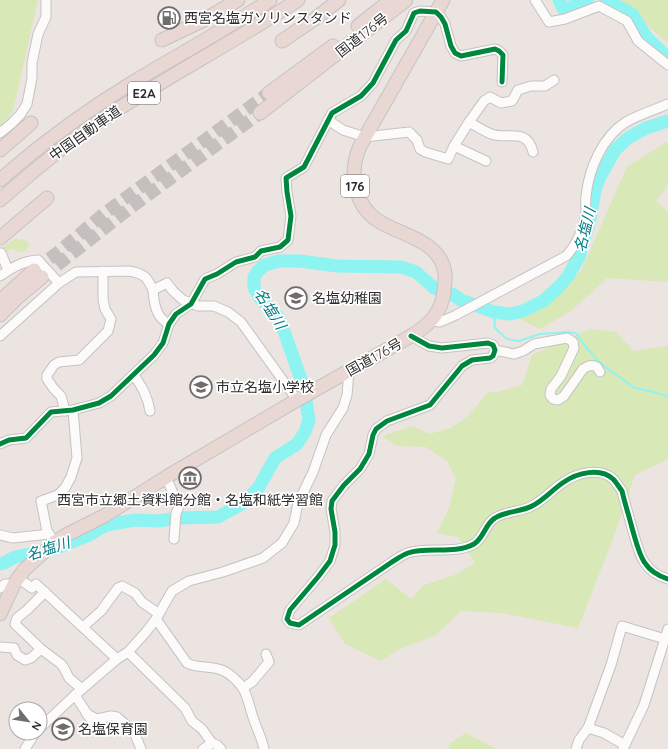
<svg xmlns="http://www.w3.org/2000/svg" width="668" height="749" font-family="Quicksand,'Noto Sans JP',sans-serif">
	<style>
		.green { fill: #d9e8b7 }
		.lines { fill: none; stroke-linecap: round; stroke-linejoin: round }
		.stream { stroke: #8ef4f1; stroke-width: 2 }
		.river { stroke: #8ef4f1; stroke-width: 13 }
		.highway-tunnel { stroke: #c5bfbd; stroke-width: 13; stroke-dasharray: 13 6; stroke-linecap: butt }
		.minor-casing { stroke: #c4c3c3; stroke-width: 11 }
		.highway-casing { stroke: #c6c3c2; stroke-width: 15 }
		.minor { stroke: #fcfbfa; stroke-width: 9 }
		.highway { stroke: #e9d7d4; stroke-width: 13 }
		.cycleway-casing { stroke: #fff; stroke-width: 8 }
		.cycleway { stroke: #00873e; stroke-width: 5 }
		.labels { text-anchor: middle; stroke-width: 3.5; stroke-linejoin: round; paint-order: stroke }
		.shield { fill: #fff; stroke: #6b6b6b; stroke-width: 1 }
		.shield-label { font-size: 13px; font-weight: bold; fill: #2c2c2c }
		.poi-label { font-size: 14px; fill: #2c2c2c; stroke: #fff; text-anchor: start }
		.street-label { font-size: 14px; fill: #2c2c2c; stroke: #fff }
		.water-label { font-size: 15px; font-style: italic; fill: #047e85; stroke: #fff }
	</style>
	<rect width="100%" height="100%" fill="#ebe4e1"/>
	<g class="green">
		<path d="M0 0H38L13 111 0 127Z"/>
		<path d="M610 0H668V43L631 11Z"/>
		<path d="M668 141V185L656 201 668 212V282L607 278 571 311 540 329 520 319 553 298 581 271 627 167Z"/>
		<path d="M15 239C21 240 28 239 29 245 24 255 21 252 11 249L0 255V249Z"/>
		<path d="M590 329 616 332 634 351 668 346V459L635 475 613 539 578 628 502 613 461 611 436 635 398 650 381 661 345 644 329 618 386 579 411 599 424 585 455 575 475 563 458 537 437 533 449 508 456 479 447 461 426 447 396 446 383 436 412 426 429 434 451 428 468 416 488 392H498L522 385 532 355Z"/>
		<path d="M466 733 496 749H450L449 744Z"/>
	</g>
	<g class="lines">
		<path class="stream" d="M494 312 495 328 507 339 519 341 540 334 567 332 576 333 584 345 600 363 615 374 633 387 668 396"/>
		<g class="river">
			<path d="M559 0 564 10 587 0"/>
			<path d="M606 0 632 14 647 38 668 58"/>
			<path d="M0 564 4 563 15 557 54 549 69 543 87 536 106 525 135 520 158 521 179 518 218 517 245 502 259 487 275 458 297 444 305 432 309 420 304 388 284 331 278 317 260 298 254 288V277L258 271 265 265 279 261H300L337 266 401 267 416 272 434 288 452 294 461 300 494 312 510 314 523 311 543 301 559 287 568 276 579 257 591 215 595 190 600 177 615 150 628 138 646 128 668 121"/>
		</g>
		<g class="highway-tunnel">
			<path d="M34 270 56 254 105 213 269 93"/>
			<path d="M42 277 130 208 260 113"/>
		</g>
		<g class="minor-casing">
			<g id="minor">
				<path d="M535 0 549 22 565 19 599 6 627 21 638 41 668 65"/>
				<path d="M328 120 343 130 365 137 409 132 417 140 420 149 425 152 448 159 454 146 486 161"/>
				<path d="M469 122 484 101 490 97 501 103 512 101 518 90 531 86H545L554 80"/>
				<path d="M0 133 11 124 20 115 27 104 32 78V63L38 34 46 17V0"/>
				<path d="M454 146 469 122C476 126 484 131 491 134 508 140 527 127 533 152"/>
				<path d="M1 253 8 270"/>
				<path d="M0 276C12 267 23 261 38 260L59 283 76 272 129 271C145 274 147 277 153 290L167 283 173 291 183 300 198 306H214L228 312 241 322 297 400"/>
				<path d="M153 290C154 304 156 318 169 324"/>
				<path d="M432 321 440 322 456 315 566 256C575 247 583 230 585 218 587 211 585 203 586 196 589 169 602 137 626 122 638 115 654 110 668 104"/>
				<path d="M0 336 59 283"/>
				<path d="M411 336 429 346 442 348 488 343 493 345 495 350 493 356 490 358 472 360 462 366 430 405 387 421 376 429 373 435 369 454 360 469 344 485 332 501 331 509 335 532V545L330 561 318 577 290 610 287 619 290 623 299 625 392 562C397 559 402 555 408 553 428 546 454 555 474 544 484 538 485 524 495 518 506 511 521 512 532 506 544 500 553 489 564 482 577 473 600 467 613 479 616 482 619 487 622 491 625 504 629 516 632 528 639 551 641 571 668 579"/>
				<path d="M495 350 514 354 523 351 534 344 567 338 573 342 574 348 561 376 551 389 550 395 553 399 558 400 564 396 583 369C588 366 591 364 597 367L600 372"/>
				<path d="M134 375C142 387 148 397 150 411"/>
				<path d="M65 411 61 396 54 389 47 379V375L54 365 59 362 79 360 108 331 111 319 105 309 103 299V271"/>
				<path d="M0 444 9 440 26 438 51 412 73 410 99 403 111 396 154 355 163 343 169 324 176 314 191 304 205 279 217 274 236 262 255 257 261 251 280 247 288 240 291 216 287 192 286 178 304 167 332 113 361 96 373 83 396 40 406 31 414 13 420 11 436 12 441 17 445 24 451 46 455 53 461 56 495 49 499 51 503 55 502 82"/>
				<path d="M166 477 179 507 176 513 174 539"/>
				<path d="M0 535 13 538 49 534"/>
				<path d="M55 542 47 531 41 501 58 495 65 488 71 477 77 458 73 410"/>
				<path d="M18 578 32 588 36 584 117 659"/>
				<path d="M0 588 5 584H14"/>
				<path d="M45 592 27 610 17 618 15 624 41 649 61 664 64 668 69 678 82 689"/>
				<path d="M156 619 187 663C198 669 212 665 224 671 230 674 238 681 242 687 248 695 250 710 254 720 257 730 262 738 264 749"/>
				<path d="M83 627 101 611 118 588 122 586 135 593 142 602 159 614"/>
				<path d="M0 647 14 648 17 655 25 660 31 658 41 649"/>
				<path d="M128 652 185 708 192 721 202 729 212 743 217 745 221 749"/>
				<path d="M243 688 252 682 269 662 266 654"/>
				<path d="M75 695 98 731"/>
				<path d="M87 714 97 719 111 716 117 717 134 732 141 749"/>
				<path d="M40 728 75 695 117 659 128 652 146 632 156 619 172 591 189 581 223 572 263 558 282 543 294 523 298 503 313 472 326 435 343 408 347 395 349 371"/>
				<path d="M588 728 604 733 625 745"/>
				<path d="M25 749 35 733"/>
				<path d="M203 749 212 743"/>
				<path d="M576 749 579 740 588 728 611 665 622 626 665 639"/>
				<path d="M623 749 644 705 668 629"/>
			</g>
		</g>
		<g class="highway-casing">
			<g id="highway">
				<path d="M358 26 391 0"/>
				<path d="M162 40 204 20 238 0"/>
				<path d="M282 41 316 18 339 0"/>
				<path d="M269 93 333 46"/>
				<path d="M260 113 406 0"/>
				<path d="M0 150 31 123"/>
				<path d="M0 180C42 143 87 110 135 81 180 54 226 29 270 0"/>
				<path d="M0 200C33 171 66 143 103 119 166 77 234 42 298 0"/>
				<path d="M0 238 47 198"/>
				<path d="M0 301 34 270"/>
				<path d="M0 315 18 297 42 277"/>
				<path d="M0 614 14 584 24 570 55 542 66 535 104 516 168 476 297 400 411 336C429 325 441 314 444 292 444 286 446 279 445 274 441 239 398 235 377 220 365 212 359 201 356 188 352 173 354 160 360 146L443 0"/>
			</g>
		</g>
		<use href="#minor" class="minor"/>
		<use href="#highway" class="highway"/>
		<g class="cycleway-casing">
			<g id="cycleway">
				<path d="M411 336 429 346 442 348 488 343 493 345 495 350 493 356 490 358 472 360 462 366 430 405 387 421 376 429 373 435 369 454 360 469 344 485 332 501 331 509 335 532V545L330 561 318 577 290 610 287 619 290 623 299 625 392 562C397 559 402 555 408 553 428 546 454 555 474 544 484 538 485 524 495 518 506 511 521 512 532 506 544 500 553 489 564 482 577 473 600 467 613 479 616 482 619 487 622 491 625 504 629 516 632 528 639 551 641 571 668 579"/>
				<path d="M0 444 9 440 26 438 51 412 73 410 99 403 111 396 154 355 163 343 169 324 176 314 191 304 205 279 217 274 236 262 255 257 261 251 280 247 288 240 291 216 287 192 286 178 304 167 332 113 361 96 373 83 396 40 406 31 414 13 420 11 436 12 441 17 445 24 451 46 455 53 461 56 495 49 499 51 503 55 502 82"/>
			</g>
		</g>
		<use href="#cycleway" class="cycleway"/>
	</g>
	<defs>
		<g id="fuel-ring" transform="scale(1.15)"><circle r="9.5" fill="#fff" stroke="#6f6c6b" stroke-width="1.5"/><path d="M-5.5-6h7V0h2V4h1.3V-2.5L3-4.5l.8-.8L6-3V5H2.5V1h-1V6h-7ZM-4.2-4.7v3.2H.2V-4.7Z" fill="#6f6c6b"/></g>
		<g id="school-ring" transform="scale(1.15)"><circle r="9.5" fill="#fff" stroke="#6f6c6b" stroke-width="1.5"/><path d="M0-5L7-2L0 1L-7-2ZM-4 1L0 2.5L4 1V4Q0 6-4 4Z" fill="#6f6c6b"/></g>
		<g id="museum-ring" transform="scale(1.15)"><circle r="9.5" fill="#fff" stroke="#6f6c6b" stroke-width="1.5"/><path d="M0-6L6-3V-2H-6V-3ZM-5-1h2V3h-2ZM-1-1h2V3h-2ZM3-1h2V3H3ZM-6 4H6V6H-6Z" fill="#6f6c6b"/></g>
	</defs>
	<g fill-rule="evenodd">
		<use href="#fuel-ring" x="169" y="18"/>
		<use href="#school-ring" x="296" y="298"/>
		<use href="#school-ring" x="201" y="387"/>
		<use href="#museum-ring" x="190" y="478"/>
		<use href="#school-ring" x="63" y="729"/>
	</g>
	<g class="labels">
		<g class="shield">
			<rect x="128" y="82" width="32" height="22" rx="3"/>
			<rect x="341" y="175" width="28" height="22" rx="3"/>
		</g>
		<g class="shield-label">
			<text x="144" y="98">E2A</text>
			<text x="355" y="191">176</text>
		</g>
		<g class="poi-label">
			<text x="184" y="23">西宮名塩ガソリンスタンド</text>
			<text x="312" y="303">名塩幼稚園</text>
			<text x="216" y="392">市立名塩小学校</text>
			<text x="190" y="505" text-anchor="middle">西宮市立郷土資料館分館・名塩和紙学習館</text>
			<text x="78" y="734">名塩保育園</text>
		</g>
		<g class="street-label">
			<text transform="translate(362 35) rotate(-38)" y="5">国道176号</text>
			<text transform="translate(85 133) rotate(-35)" y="5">中国自動車道</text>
			<text transform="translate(374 357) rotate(-29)" y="5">国道176号</text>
		</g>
		<g class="water-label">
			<text transform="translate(585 230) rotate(-76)" y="5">名塩川</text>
			<text transform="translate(270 309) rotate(58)" y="5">名塩川</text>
			<text transform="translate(48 549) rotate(-18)" y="5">名塩川</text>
		</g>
	</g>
	<g transform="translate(28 721) rotate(120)"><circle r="19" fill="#ffffff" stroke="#ababab"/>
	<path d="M0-3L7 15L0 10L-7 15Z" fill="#6f6c6b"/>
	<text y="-6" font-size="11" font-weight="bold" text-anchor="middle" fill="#2c2c2c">N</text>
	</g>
</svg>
